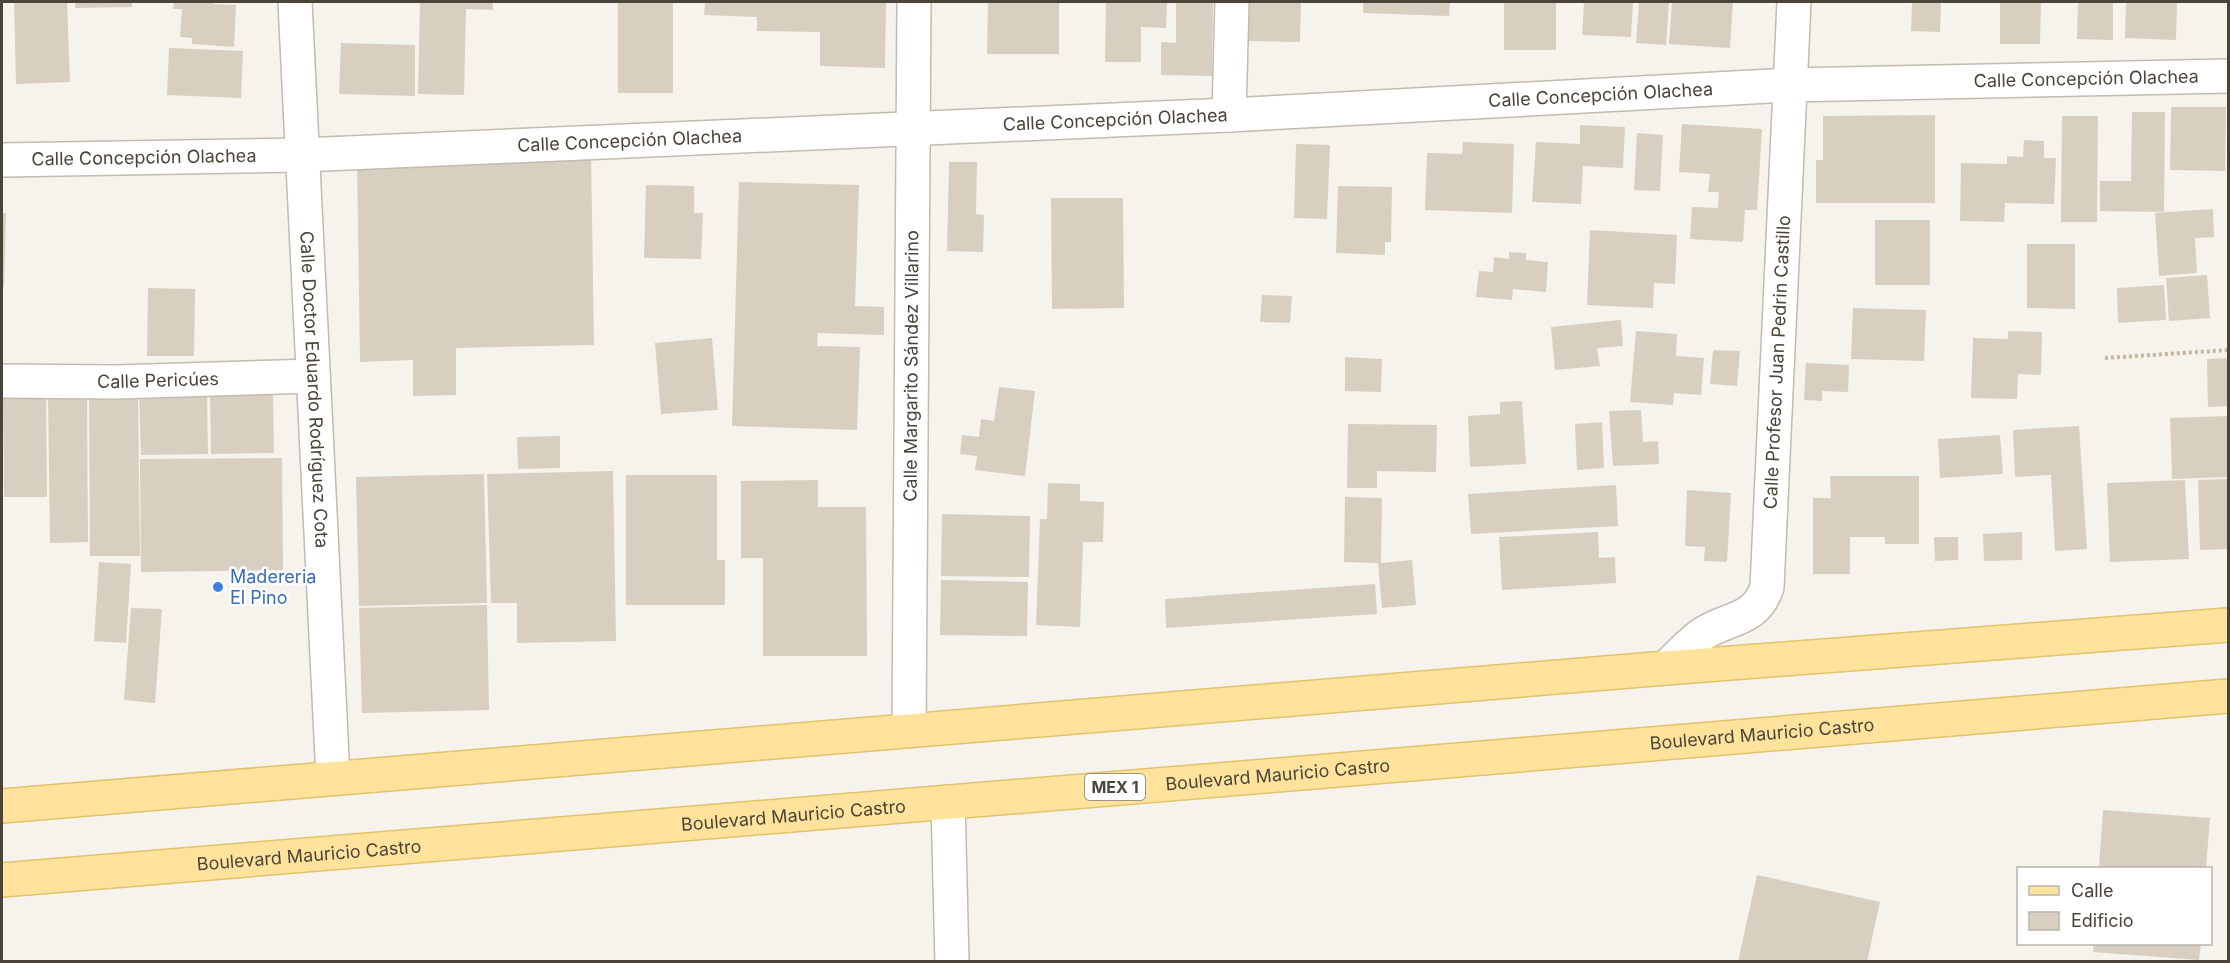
<svg xmlns="http://www.w3.org/2000/svg" width="2230" height="963" font-family="Inter,sans-serif">
	<style>
		.building { fill: #d8cfc1 }
		.lines { fill: none; stroke-linecap: round; stroke-linejoin: round }
		.minor-casing { stroke: #c2bbae; stroke-width: 36 }
		.major-casing { stroke: #e6c16a; stroke-width: 36 }
		.path { stroke: #c4b79f; stroke-width: 4; stroke-dasharray: 3 3; stroke-linecap: butt }
		.minor { stroke: #fff; stroke-width: 33 }
		.major { stroke: #ffe39c; stroke-width: 33 }
		.shop-dot { fill: #3f7fe0; stroke: #fff; stroke-width: 2 }
		.labels { text-anchor: middle; stroke-width: 5; stroke-linejoin: round; paint-order: stroke }
		.shield { fill: #fff; stroke: #817c74; stroke-width: 1.5 }
		.shield-label { font-size: 16px; font-weight: bold; fill: #4b4439 }
		.street-label { font-size: 18px; fill: #4b4439; stroke: #fff }
		.shop-label { font-size: 18px; fill: #366cbe; stroke: #fff; text-anchor: start }
	</style>
	<rect width="100%" height="100%" fill="#f6f3ec"/>
	<g class="building">
		<path d="M14 2H67L70 82 16 84Z"/>
		<path d="M75 2H132V7L75 8Z"/>
		<path d="M174 2H213V4L236 5 234 47 192 44V38L180 37 182 9H173Z"/>
		<path d="M420 2H493V10L466 9 464 95 418 94Z"/>
		<rect x="618" y="2" width="55" height="91"/>
		<path d="M705 2H886L885 68 820 66V32L757 31V17L704 15Z"/>
		<path d="M988 2H1059V54H987Z"/>
		<path d="M1106 2H1167L1166 28 1141 27V62H1105Z"/>
		<path d="M1176 2H1213L1212 76 1161 75V42L1176 43Z"/>
		<path d="M1248 2H1301L1300 42 1247 41Z"/>
		<path d="M1363 2H1450L1449 16 1363 13Z"/>
		<rect x="1504" y="2" width="52" height="48"/>
		<path d="M1584 2H1633L1631 37 1582 35Z"/>
		<path d="M1639 2H1669L1666 45 1636 43Z"/>
		<path d="M1672 2H1733L1730 48 1669 44Z"/>
		<path d="M1912 2H1941L1940 32 1911 31Z"/>
		<path d="M2000 2H2041L2040 44H2000Z"/>
		<path d="M2078 2H2113V40L2077 39Z"/>
		<path d="M2126 2 2177 3 2176 40 2125 38Z"/>
		<path d="M341 43 415 45V96L339 94Z"/>
		<path d="M169 48 243 51 241 98 167 95Z"/>
		<path d="M2171 107H2226L2225 171 2170 170Z"/>
		<path d="M2132 112H2165L2164 212 2100 211V181H2131Z"/>
		<path d="M1935 115V203H1816V160H1823V116Z"/>
		<path d="M2062 116H2098L2097 222H2061Z"/>
		<path d="M1682 124 1762 129 1757 210H1745L1743 242 1690 239 1692 207 1718 208 1719 192H1708L1710 174 1679 172Z"/>
		<path d="M1580 125 1625 127 1623 168 1583 166 1581 204 1532 202 1536 142 1580 144Z"/>
		<path d="M1637 133 1663 135 1660 191 1634 190Z"/>
		<path d="M2024 140 2044 141V158H2056L2054 204 2005 203 2004 222 1960 221 1961 163 2007 164V156L2023 157Z"/>
		<path d="M1463 142 1514 144 1512 213 1425 210 1427 153 1462 154Z"/>
		<path d="M1296 144 1330 145 1327 219 1294 218Z"/>
		<path d="M591 151 594 345 456 348V395L413 396V360L360 362 357 155Z"/>
		<path d="M949 162H977L976 214 984 215 983 252 947 251Z"/>
		<path d="M739 182 859 185 855 306 884 307V335L818 333 817 346 860 347 857 430 732 426Z"/>
		<path d="M646 185 694 186V213H703L701 259 644 258Z"/>
		<path d="M1338 186 1392 187 1391 242H1385V255L1336 253Z"/>
		<path d="M1051 198H1123L1124 308 1052 309Z"/>
		<path d="M2213 209 2214 237 2195 238 2197 273 2159 276 2155 213Z"/>
		<path d="M2 213H6L4 287H2Z"/>
		<rect x="1875" y="220" width="55" height="65"/>
		<path d="M1590 230 1677 235 1675 284 1654 283 1653 308 1587 305Z"/>
		<path d="M2027 244H2075V309L2027 308Z"/>
		<path d="M1509 252 1526 253V260L1548 262 1546 292 1513 289 1512 300 1476 297 1479 271 1493 272 1494 257 1509 259Z"/>
		<path d="M2207 275 2210 318 2169 321 2166 278Z"/>
		<path d="M2164 285 2166 320 2118 323 2117 288Z"/>
		<path d="M148 288 195 289 194 356H147Z"/>
		<path d="M1262 295 1292 296 1290 323 1260 322Z"/>
		<path d="M1853 308 1926 310 1924 361 1851 359Z"/>
		<path d="M1621 320 1623 346 1597 348 1600 366 1555 370 1551 327Z"/>
		<path d="M1636 331 1677 334 1676 356 1704 358 1701 395 1674 393 1673 405 1630 402Z"/>
		<path d="M2008 331 2042 332 2041 375 2018 374 2017 399 1971 398 1973 338 2008 339Z"/>
		<path d="M712 338 718 410 661 414 655 343Z"/>
		<path d="M1713 350 1740 351 1737 386 1710 384Z"/>
		<path d="M1345 357 1382 359 1381 392 1345 391Z"/>
		<path d="M2228 358V406L2208 407 2207 359Z"/>
		<path d="M1806 363 1849 365 1848 392 1822 391V401L1804 400Z"/>
		<path d="M999 387 1035 391 1025 476 975 470 977 456 960 454 962 435 979 437 981 419 994 421Z"/>
		<path d="M273 391 274 453 211 454 210 392Z"/>
		<path d="M138 392 140 556H90L89 393Z"/>
		<path d="M139 392H207L208 454 141 455Z"/>
		<path d="M87 393 88 542 50 543 48 394Z"/>
		<path d="M3 394H46L47 497H4Z"/>
		<path d="M1522 401 1526 464 1470 467 1468 416 1500 414V402Z"/>
		<path d="M1641 410 1643 442 1658 441 1659 464 1613 466 1609 411Z"/>
		<path d="M2228 416V477L2172 479 2170 418Z"/>
		<path d="M1602 422 1604 468 1577 470 1575 424Z"/>
		<path d="M1348 424 1437 425 1436 472 1377 471V488H1347Z"/>
		<path d="M2079 426 2087 549 2055 551 2051 475 2015 477 2013 430Z"/>
		<path d="M2000 435 2003 474 1940 478 1938 439Z"/>
		<path d="M560 436V468L518 469 517 437Z"/>
		<path d="M282 458 283 570 141 572 140 459Z"/>
		<path d="M613 471 616 641 517 643V603H491L487 474Z"/>
		<path d="M484 474 487 603 359 606 356 477Z"/>
		<path d="M626 475H717V560H725V605H626Z"/>
		<path d="M1830 476H1919V544H1885V537H1850V574H1813V498H1831Z"/>
		<path d="M2228 479V549L2200 550 2198 480Z"/>
		<path d="M818 480V507H866L867 656H763V558H741V481Z"/>
		<path d="M2185 480 2189 559 2110 562 2107 483Z"/>
		<path d="M1048 483 1080 484V501L1104 502 1103 542H1083L1080 627 1036 625 1040 519H1047Z"/>
		<path d="M1616 485 1618 526 1471 534 1468 494Z"/>
		<path d="M1687 490 1731 493 1727 562 1704 561 1705 547 1685 546Z"/>
		<path d="M1345 497 1382 498 1381 563 1412 560 1416 605 1382 608 1378 563 1344 562Z"/>
		<path d="M942 514 1030 516 1029 577 941 576Z"/>
		<path d="M1598 532 1599 558 1615 557 1616 583 1502 590 1499 537Z"/>
		<path d="M2022 532V560L1984 561 1983 534Z"/>
		<path d="M1934 537H1958V560L1935 561Z"/>
		<path d="M99 562 131 564 126 643 94 641Z"/>
		<path d="M941 580 1028 582 1027 636 940 635Z"/>
		<path d="M1375 584 1377 614 1166 628 1165 599Z"/>
		<path d="M487 605 489 710 362 713 359 608Z"/>
		<path d="M131 608 162 609 155 703 124 700Z"/>
		<path d="M2103 810 2210 818 2206 868H2099Z"/>
		<path d="M1757 875 1880 902 1867 962H1738Z"/>
		<path d="M2094 944H2201L2199 960 2093 952Z"/>
	</g>
	<g class="lines">
		<g class="minor-casing">
			<g id="minor">
				<path id="s1" d="M295 2 333 778"/>
				<path d="M1229 115 1232 2"/>
				<path id="s2" d="M2 160 302 155 1229 115 1790 85 2228 76"/>
				<path id="s3" d="M2 381 116 382 313 376"/>
				<path id="s4" d="M1666 668C1677 657 1688 645 1701 635 1727 617 1756 622 1767 587L1794 2"/>
				<path id="s5" d="M909 730 914 2"/>
				<path d="M948 802 952 962"/>
			</g>
		</g>
		<g class="major-casing">
			<g id="major">
				<path d="M2 806 1666 668 2228 625"/>
				<path id="s6" d="M2 880C744 822 1486 756 2228 696"/>
			</g>
		</g>
		<path class="path" d="M2105 358 2228 350"/>
		<use href="#minor" class="minor"/>
		<use href="#major" class="major"/>
	</g>
	<circle class="shop-dot" cx="218" cy="587" r="6"/>
	<g class="labels">
		<rect class="shield" x="1085" y="774" width="60" height="26" rx="4.5"/>
		<g class="shield-label">
			<text x="1115" y="793">MEX 1</text>
		</g>
		<g class="street-label">
			<text dy="6" stroke="none"><textPath href="#s2" startOffset="2086">Calle Concepción Olachea</textPath></text>
			<text dy="6" stroke="none"><textPath href="#s2" startOffset="1600">Calle Concepción Olachea</textPath></text>
			<text dy="6" stroke="none"><textPath href="#s2" startOffset="1114">Calle Concepción Olachea</textPath></text>
			<text dy="6" stroke="none"><textPath href="#s2" startOffset="628">Calle Concepción Olachea</textPath></text>
			<text dy="6" stroke="none"><textPath href="#s2" startOffset="142">Calle Concepción Olachea</textPath></text>
			<text dy="6" stroke="none"><textPath href="#s4" startOffset="358">Calle Profesor Juan Pedrin Castillo</textPath></text>
			<text dy="6" stroke="none"><textPath href="#s5" startOffset="364">Calle Margarito Sández Villarino</textPath></text>
			<text dy="6" stroke="none"><textPath href="#s3" startOffset="156">Calle Pericúes</textPath></text>
			<text dy="6" stroke="none"><textPath href="#s1" startOffset="388">Calle Doctor Eduardo Rodríguez Cota</textPath></text>
			<text dy="6" stroke="none"><textPath href="#s6" startOffset="1766">Boulevard Mauricio Castro</textPath></text>
			<text dy="6" stroke="none"><textPath href="#s6" startOffset="1280">Boulevard Mauricio Castro</textPath></text>
			<text dy="6" stroke="none"><textPath href="#s6" startOffset="794">Boulevard Mauricio Castro</textPath></text>
			<text dy="6" stroke="none"><textPath href="#s6" startOffset="308">Boulevard Mauricio Castro</textPath></text>
		</g>
		<g class="shop-label">
			<text x="230" y="583">Madereria<tspan x="230" dy="21">El Pino</tspan></text>
		</g>
	</g>
	<rect width="2230" height="963" fill="none" stroke="#4b4439" stroke-width="6"/>
	<rect x="2017" y="867" width="195" height="78" fill="#ffffff" stroke="#b7b4b0" stroke-width="1.5"/>
	<rect x="2029" y="886" width="30" height="9" fill="#ffe39c" stroke="#b7b4b0" stroke-width="1.5"/>
	<text x="2071" y="897" font-size="18" fill="#4b4439">Calle</text>
	<rect x="2029" y="912" width="30" height="18" fill="#d8cfc1" stroke="#b7b4b0" stroke-width="1.5"/>
	<text x="2071" y="927" font-size="18" fill="#4b4439">Edificio</text>
</svg>
